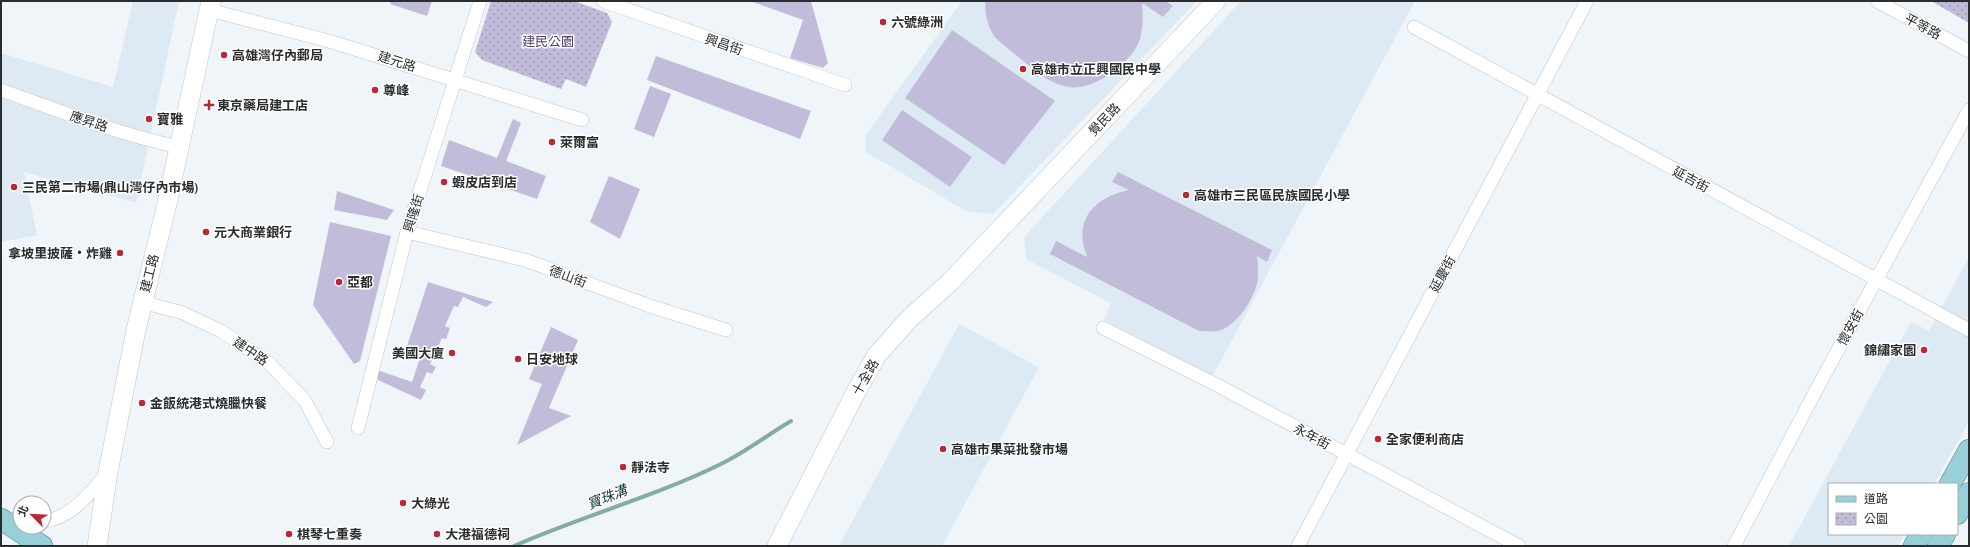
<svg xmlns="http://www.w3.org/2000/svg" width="1970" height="547" font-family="'Archivo Narrow','Noto Sans TC',sans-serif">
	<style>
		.built { fill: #deeaf3 }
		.grass { fill: #c2bcdb }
		.park { fill: url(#park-dots) }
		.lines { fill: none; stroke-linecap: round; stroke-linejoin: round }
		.stream { stroke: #84aca4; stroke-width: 4 }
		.street-casing { stroke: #c0c5c9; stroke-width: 14 }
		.secondary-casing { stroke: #c0c5c9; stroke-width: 20 }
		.primary-casing { stroke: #45828c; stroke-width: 22 }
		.street { stroke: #fff; stroke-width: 13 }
		.secondary { stroke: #fff; stroke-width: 19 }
		.primary { stroke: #98d0d9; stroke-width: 21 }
		.poi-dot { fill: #b92839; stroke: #fff; stroke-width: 1.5 }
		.labels { text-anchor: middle; stroke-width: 3; stroke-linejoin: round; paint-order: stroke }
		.poi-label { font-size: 13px; font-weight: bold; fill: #2a2c2d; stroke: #fff; text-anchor: start }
		.street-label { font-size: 13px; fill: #2a2c2d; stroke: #fff }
		.park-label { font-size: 13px; fill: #514573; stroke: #fff }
		.water-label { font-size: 14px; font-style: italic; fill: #103731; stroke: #fff }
	</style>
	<defs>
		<pattern id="park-dots" width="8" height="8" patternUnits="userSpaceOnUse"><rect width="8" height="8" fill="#c2bcdb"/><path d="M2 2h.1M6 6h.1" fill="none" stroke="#9e99b2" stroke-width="1.8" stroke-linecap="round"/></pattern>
	</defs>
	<rect width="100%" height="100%" fill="#eff5f8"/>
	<g class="built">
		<path d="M133 1H179L136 203 24 172 37 235 1 242V53L113 87Z"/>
		<path d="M962 1H1197L993 214 966 211 866 152 865 136Z"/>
		<path d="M1241 1H1415L1212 377 1104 320 1111 303 1026 259 1024 237Z"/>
		<path d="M1969 257V421L1934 484H1829V534H1905L1898 546H1789L1911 322 1929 331Z"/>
		<path d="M959 324 1039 367 942 546H839Z"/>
	</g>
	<g class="grass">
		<path d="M391 1H432L427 16 390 4Z"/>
		<path d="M750 1H811L828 63 823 68 790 58 803 20Z"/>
		<path d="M985 1H1166L1173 6 1163 17 1142 3C1143 15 1143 26 1140 39 1132 63 1094 91 1069 87 1063 86 1054 83 1049 80 1041 76 998 41 994 36 987 25 985 13 985 1Z"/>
		<path d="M952 30 1055 101 1004 165 905 98Z"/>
		<path d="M656 56 811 111 800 139 647 80Z"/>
		<path d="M650 86 671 94 654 137 634 129Z"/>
		<path d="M902 110 972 157 950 187 882 140Z"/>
		<path d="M513 119 521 123 506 161 546 176 537 199 441 166 449 140 497 158Z"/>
		<path d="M1118 172 1272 250 1267 262 1257 256C1258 265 1259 275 1257 284 1252 301 1236 327 1218 331 1212 332 1204 331 1199 331L1050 254 1056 241 1087 257C1086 252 1083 247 1083 242 1078 212 1103 195 1129 190L1112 182Z"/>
		<path d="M609 176 640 189 620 239 590 222Z"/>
		<path d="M337 191 394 210 387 220 334 210Z"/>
		<path d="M330 222 391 236 360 361 354 364 313 305Z"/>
		<path d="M428 282 493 302 486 307 463 297 458 307 454 306 445 326 450 328 446 339 442 338 430 364 436 367 432 374 427 372 420 387 426 390 421 400 378 380 377 370 412 382 421 355 406 349Z"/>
		<path d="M551 327 578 340 549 408 571 416 517 445 542 384 529 379Z"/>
	</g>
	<g class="park">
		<path d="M491 1H574L607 13 612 22 586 87 566 79 561 89 482 60 475 52Z"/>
		<path d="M1931 1H1969V23Z"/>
	</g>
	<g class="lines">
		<path class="stream" d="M514 546C582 516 654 497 721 464 746 452 767 435 791 421"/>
		<g class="street-casing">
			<g id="street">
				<path d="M603 1 845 85"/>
				<path d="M1877 1 1969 51"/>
				<path d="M209 10 329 41 582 120"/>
				<path d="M1414 27 1969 330"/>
				<path d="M1 90C59 111 118 134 179 147"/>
				<path d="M407 232 525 260 650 306 726 330"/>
				<path d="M142 302 183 313 221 331 269 363 305 401 327 442"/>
				<path d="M1103 328 1219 386 1519 546"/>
				<path d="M358 428 407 232 480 1"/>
				<path d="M44 521C72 518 91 492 108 472"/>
				<path d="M1298 546 1587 1"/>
				<path d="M1734 546 1821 381 1969 110"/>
			</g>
		</g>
		<g class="secondary-casing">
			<g id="secondary">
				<path d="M97 546 108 472 136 330 166 208 211 1"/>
				<path d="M777 546 857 390 877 355 909 319 950 282 1216 1"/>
			</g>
		</g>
		<g class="primary-casing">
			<g id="primary">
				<path d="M1950 484 1969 450"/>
				<path d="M1957 514 1969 493"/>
				<path d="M1 519 42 546"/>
				<path d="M1914 546 1921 534"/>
				<path d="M1938 546 1945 534"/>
			</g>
		</g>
		<use href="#street" class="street"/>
		<use href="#secondary" class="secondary"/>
		<use href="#primary" class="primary"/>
	</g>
	<g class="poi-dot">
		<circle cx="883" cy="22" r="4"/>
		<circle cx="224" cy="55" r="4"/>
		<circle cx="1023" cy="69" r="4"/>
		<circle cx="375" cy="90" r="4"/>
		<path d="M207 99h4v4h4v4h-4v4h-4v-4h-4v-4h4z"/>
		<circle cx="149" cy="119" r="4"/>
		<circle cx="552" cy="142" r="4"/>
		<circle cx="444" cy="182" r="4"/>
		<circle cx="14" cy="187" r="4"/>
		<circle cx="1186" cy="195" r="4"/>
		<circle cx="206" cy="232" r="4"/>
		<circle cx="120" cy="253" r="4"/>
		<circle cx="339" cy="282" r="4"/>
		<circle cx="1924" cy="350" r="4"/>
		<circle cx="452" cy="353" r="4"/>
		<circle cx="518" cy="359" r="4"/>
		<circle cx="142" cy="403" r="4"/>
		<circle cx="1378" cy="439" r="4"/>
		<circle cx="943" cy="449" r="4"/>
		<circle cx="623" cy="467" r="4"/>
		<circle cx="403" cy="503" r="4"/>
		<circle cx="289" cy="534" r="4"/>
		<circle cx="437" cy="534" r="4"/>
	</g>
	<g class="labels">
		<g class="poi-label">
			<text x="891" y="27">六號綠洲</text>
			<text x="232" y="60">高雄灣仔內郵局</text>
			<text x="1031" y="74">高雄市立正興國民中學</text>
			<text x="383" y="95">尊峰</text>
			<text x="217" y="110">東京藥局建工店</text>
			<text x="157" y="124">寶雅</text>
			<text x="560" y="147">萊爾富</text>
			<text x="452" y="187">蝦皮店到店</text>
			<text x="22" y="192">三民第二市場(鼎山灣仔內市場)</text>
			<text x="1194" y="200">高雄市三民區民族國民小學</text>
			<text x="214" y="237">元大商業銀行</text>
			<text x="112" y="258" text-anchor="end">拿坡里披薩‧炸雞</text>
			<text x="347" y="287">亞都</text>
			<text x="1916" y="355" text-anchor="end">錦繡家園</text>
			<text x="444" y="358" text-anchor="end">美國大廈</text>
			<text x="526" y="364">日安地球</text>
			<text x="150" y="408">金飯統港式燒臘快餐</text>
			<text x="1386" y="444">全家便利商店</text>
			<text x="951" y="454">高雄市果菜批發市場</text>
			<text x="631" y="472">靜法寺</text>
			<text x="411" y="508">大綠光</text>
			<text x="297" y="539">棋琴七重奏</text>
			<text x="445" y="539">大港福德祠</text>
		</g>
		<g class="street-label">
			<text transform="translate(1923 26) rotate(28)" y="5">平等路</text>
			<text transform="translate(724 44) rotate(19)" y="5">興昌街</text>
			<text transform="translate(397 61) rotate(17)" y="5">建元路</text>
			<text transform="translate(1104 119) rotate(-46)" y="5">覺民路</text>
			<text transform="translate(89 121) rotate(18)" y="5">應昇路</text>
			<text transform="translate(1691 179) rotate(28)" y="5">延吉街</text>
			<text transform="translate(413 213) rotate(-73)" y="5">興隆街</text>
			<text transform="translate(149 273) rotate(-76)" y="5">建工路</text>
			<text transform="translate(1442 274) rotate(-62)" y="5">延慶街</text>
			<text transform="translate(568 276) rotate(20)" y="5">德山街</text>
			<text transform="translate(1850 327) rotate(-61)" y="5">懷安街</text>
			<text transform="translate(251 351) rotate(34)" y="5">建中路</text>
			<text transform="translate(865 377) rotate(-60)" y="5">十全路</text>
			<text transform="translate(1312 436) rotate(28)" y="5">永年街</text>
		</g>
		<g class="park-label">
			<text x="548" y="46">建民公園</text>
		</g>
		<g class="water-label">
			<text transform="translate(607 497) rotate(-22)" y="5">寶珠溝</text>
		</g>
	</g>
	<rect width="1970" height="547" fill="none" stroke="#2a2c2d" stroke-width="4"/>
	<rect x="1828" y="483" width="130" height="52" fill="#ffffff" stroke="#aaabab"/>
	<rect x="1836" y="496" width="20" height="6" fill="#98d0d9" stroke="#aaabab"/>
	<text x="1864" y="503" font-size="12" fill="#2a2c2d">道路</text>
	<rect x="1836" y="513" width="20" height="12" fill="url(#park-dots)" stroke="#aaabab"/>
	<text x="1864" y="523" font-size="12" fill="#2a2c2d">公園</text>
	<g transform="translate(32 515) rotate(294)"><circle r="19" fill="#ffffff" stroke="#aaabab"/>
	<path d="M0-3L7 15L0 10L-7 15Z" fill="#b92839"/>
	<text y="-6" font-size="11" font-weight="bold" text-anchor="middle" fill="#2a2c2d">北</text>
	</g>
</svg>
